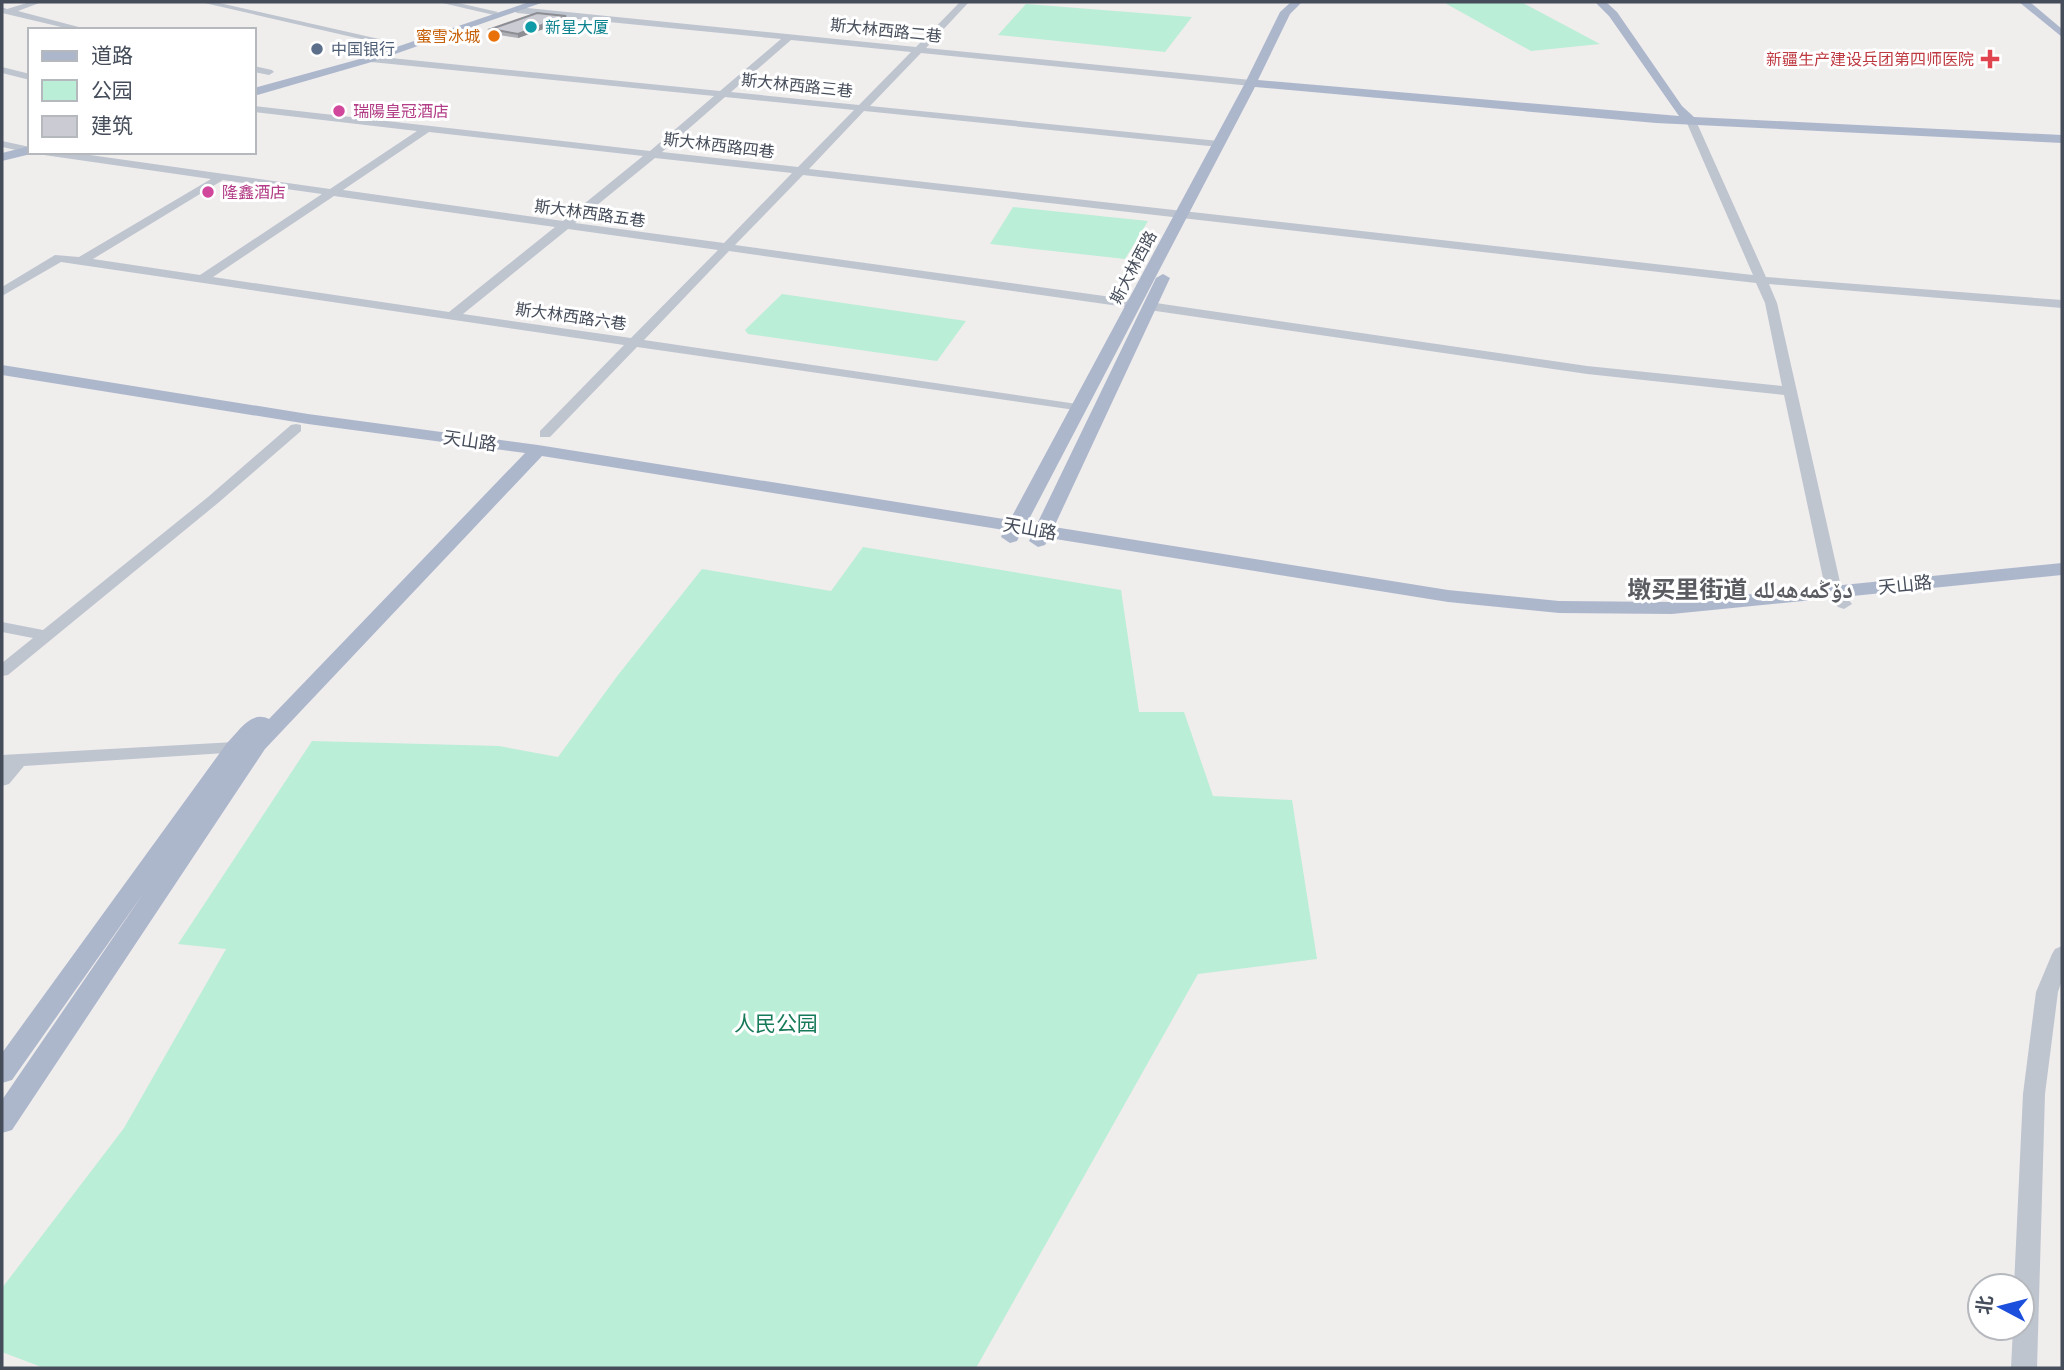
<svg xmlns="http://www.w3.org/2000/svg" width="2064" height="1370" font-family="Figtree,'Noto Naskh Arabic','Noto Sans SC',sans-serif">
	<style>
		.green { fill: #bbeed7 }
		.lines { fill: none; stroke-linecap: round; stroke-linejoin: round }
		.minor { fill: #bec5cf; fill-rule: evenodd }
		.major { fill: #adb7cc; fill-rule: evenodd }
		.wall { fill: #aeafb5 }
		.shaded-wall { fill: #8d8e94 }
		.building { fill: #cacbd3; stroke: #8d8e94; stroke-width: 2 }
		.culture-dot { fill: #0f9aa8; stroke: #fff; stroke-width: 2.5 }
		.food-dot { fill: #e8710a; stroke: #fff; stroke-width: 2.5 }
		.service-dot { fill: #5c6f8a; stroke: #fff; stroke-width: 2.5 }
		.health-dot { fill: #e0444e; stroke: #fff; stroke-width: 2.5 }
		.hotel-dot { fill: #d1479c; stroke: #fff; stroke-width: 2.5 }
		.labels { text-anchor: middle; stroke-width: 6; stroke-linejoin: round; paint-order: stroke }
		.far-culture-label { font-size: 16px; fill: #0d838f; stroke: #fff; text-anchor: start }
		.far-street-label { font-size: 16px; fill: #464d5a; stroke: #fff }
		.far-food-label { font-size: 16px; fill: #c56008; stroke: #fff; text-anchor: end }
		.far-service-label { font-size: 16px; fill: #4e5e75; stroke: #fff; text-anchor: start }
		.far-health-label { font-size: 16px; fill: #be3a42; stroke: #fff; text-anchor: end }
		.far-hotel-label { font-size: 16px; fill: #b23c85; stroke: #fff; text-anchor: start }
		.street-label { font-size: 18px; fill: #464d5a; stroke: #fff }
		.near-park-label { font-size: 21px; fill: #177a59; stroke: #fff }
		.district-label { font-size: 24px; font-weight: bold; fill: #5a5c62; stroke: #fff }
	</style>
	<rect width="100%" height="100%" fill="#f0eded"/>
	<g class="green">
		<path d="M1443 2H1521L1600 44 1531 51Z"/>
		<path d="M1026 4 1192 17 1165 52 998 35Z"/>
		<path d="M1013 207 1148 221 1125 259 990 244Z"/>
		<path d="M782 294 966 321 937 361 748 334 745 330Z"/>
		<path d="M863 547 1121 590 1139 712H1184L1213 796 1292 800 1317 959 1198 974 976 1368H44L2 1352V1288L124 1128 226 949 178 944 312 741 499 746 558 757 618 675 702 569 831 591Z"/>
	</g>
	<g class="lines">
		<g class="minor">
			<path d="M30 2H42L18 11 90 30H74L2 13V7L7 9Z"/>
			<path d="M200 2H215L379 39 374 42Z"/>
			<path d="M438 2H454L498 12 494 15Z"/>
			<path d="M960 2H969L926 48 1251 80 1256 83 1251 86 921 53 870 106 1219 141 1224 144 1219 147 864 111 809 169 1753 275 1686 121 1691 118 1696 121 1766 277 2062 300V308L1769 284 1777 303 1842 591 1852 604 1844 609 1838 607 1826 592 1784 395 1587 374 1149 310 1143 306 1149 302 1587 366 1782 386 1765 303 1756 283 803 175 735 245 1133 300 1139 304 1133 308 729 251 644 340 1077 404 1084 408 1082 411 637 347 550 437H540V431L624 345 61 262 2 296V287L55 255 79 257 211 179 44 155 39 152H69L330 189 417 131 254 112V106L650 151 714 96 371 62 366 59 371 56 720 91 781 39 517 13 513 10 517 7 916 47ZM791 40 911 52 859 105 731 92ZM725 97 854 110 798 167 662 152ZM429 132 643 156 563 221 343 190ZM655 158 792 173 724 243 575 223ZM223 180 322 194 200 275 93 259ZM334 196 555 227 449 312 213 277ZM568 229 718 250 631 338 463 314Z"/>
			<path d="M254 66 272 70 274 72 269 75 254 72Z"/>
			<path d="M2 67 30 74V80L2 73Z"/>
			<path d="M2 141 30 147V152H34L30 153 2 147Z"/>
			<path d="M296 424 301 425V431L218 503 8 675 2 676V663L33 638 2 632V622L43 630 208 497 291 425Z"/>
			<path d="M235 742 241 744 244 748 241 752 24 766 9 784 2 786V755Z"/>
			<path d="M2062 946V980L2058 992 2045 1094 2037 1368H2011L2013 1328H2022V1286H2014L2023 1094 2036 992 2052 954 2055 949Z"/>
		</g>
		<g class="major">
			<path d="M529 2H544L375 61 254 96V88L367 57Z"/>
			<path d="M1291 2H1302L1290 14 1258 80 1679 116 1609 16 1595 2H1606L1617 12 1682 106 1694 117 2062 135V143L1656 123 1255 87 1027 523 1037 524 1156 278 1163 274 1170 278 1054 527 1448 590 1559 601 1672 602 2062 563V575L1672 614 1559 613 1448 602 1049 538 1045 545 1038 547 1029 541 1032 535 1021 533 1017 541 1010 543 1001 537 1004 530 542 456 265 749 12 1130 2 1133V1100L143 894 12 1080 2 1083V1053L227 743C239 731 251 710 269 719L525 453 308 424 2 375V365L308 414 538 445 1010 520 1245 83 1280 12Z"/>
			<path d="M2019 2H2030L2062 29V37Z"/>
			<path d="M30 146V152L35 153 2 161V153Z"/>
		</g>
	</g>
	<path class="wall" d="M566 16V21L518 38 492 34 491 29Z"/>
	<path class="shaded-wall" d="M566 16V21L518 38V34Z"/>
	<path class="building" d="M537 13 566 16 518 34 491 29Z"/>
	<circle class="culture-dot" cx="531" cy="27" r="7"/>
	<circle class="food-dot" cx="494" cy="36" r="7"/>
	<circle class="service-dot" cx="317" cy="49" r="7"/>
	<path class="health-dot" d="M1986.5 48.5h7v7h7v7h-7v7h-7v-7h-7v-7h7z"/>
	<g class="hotel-dot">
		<circle cx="339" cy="111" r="7"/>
		<circle cx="208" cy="192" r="7"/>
	</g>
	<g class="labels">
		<g class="far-culture-label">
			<text x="545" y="33">新星大厦</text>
		</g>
		<g class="far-street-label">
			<text transform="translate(886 30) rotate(6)" y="6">斯大林西路二巷</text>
			<text transform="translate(797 85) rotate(6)" y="6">斯大林西路三巷</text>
			<text transform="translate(719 145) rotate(7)" y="6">斯大林西路四巷</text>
			<text transform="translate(590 213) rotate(8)" y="6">斯大林西路五巷</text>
			<text transform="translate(1133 267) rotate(-62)" y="6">斯大林西路</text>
			<text transform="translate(571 316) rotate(8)" y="6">斯大林西路六巷</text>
		</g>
		<g class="far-food-label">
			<text x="480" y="42">蜜雪冰城</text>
		</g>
		<g class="far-service-label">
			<text x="331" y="55">中国银行</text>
		</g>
		<g class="far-health-label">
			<text x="1974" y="65">新疆生产建设兵团第四师医院</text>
		</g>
		<g class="far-hotel-label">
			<text x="353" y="117">瑞陽皇冠酒店</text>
			<text x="222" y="198">隆鑫酒店</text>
		</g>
		<g class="street-label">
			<text transform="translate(470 441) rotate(8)" y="6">天山路</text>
			<text transform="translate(1030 529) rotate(10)" y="6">天山路</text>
			<text transform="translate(1905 585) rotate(-6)" y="6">天山路</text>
		</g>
		<g class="near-park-label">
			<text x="776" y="1031">人民公园</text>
		</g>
		<g class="district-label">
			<text x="1740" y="598">墩买里街道 دۆڭمەھەللە</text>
		</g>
	</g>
	<rect width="2064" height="1370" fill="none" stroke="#464d5a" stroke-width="7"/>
	<rect x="28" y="28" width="228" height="126" fill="#ffffff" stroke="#b5b8bd" stroke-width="2"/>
	<rect x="42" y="51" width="35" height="10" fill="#adb7cc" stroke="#b5b8bd" stroke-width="2"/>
	<text x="91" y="63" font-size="21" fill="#464d5a">道路</text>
	<rect x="42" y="80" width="35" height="21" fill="#bbeed7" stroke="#b5b8bd" stroke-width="2"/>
	<text x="91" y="98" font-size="21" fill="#464d5a">公园</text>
	<rect x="42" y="116" width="35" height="21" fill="#cacbd3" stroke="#b5b8bd" stroke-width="2"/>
	<text x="91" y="133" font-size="21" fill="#464d5a">建筑</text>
	<g transform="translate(2001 1307) rotate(277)"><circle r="33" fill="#ffffff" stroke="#b5b8bd" stroke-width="2"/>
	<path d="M0-5L12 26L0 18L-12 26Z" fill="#1b4fdc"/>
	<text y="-10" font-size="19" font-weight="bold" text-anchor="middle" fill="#464d5a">北</text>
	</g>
</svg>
